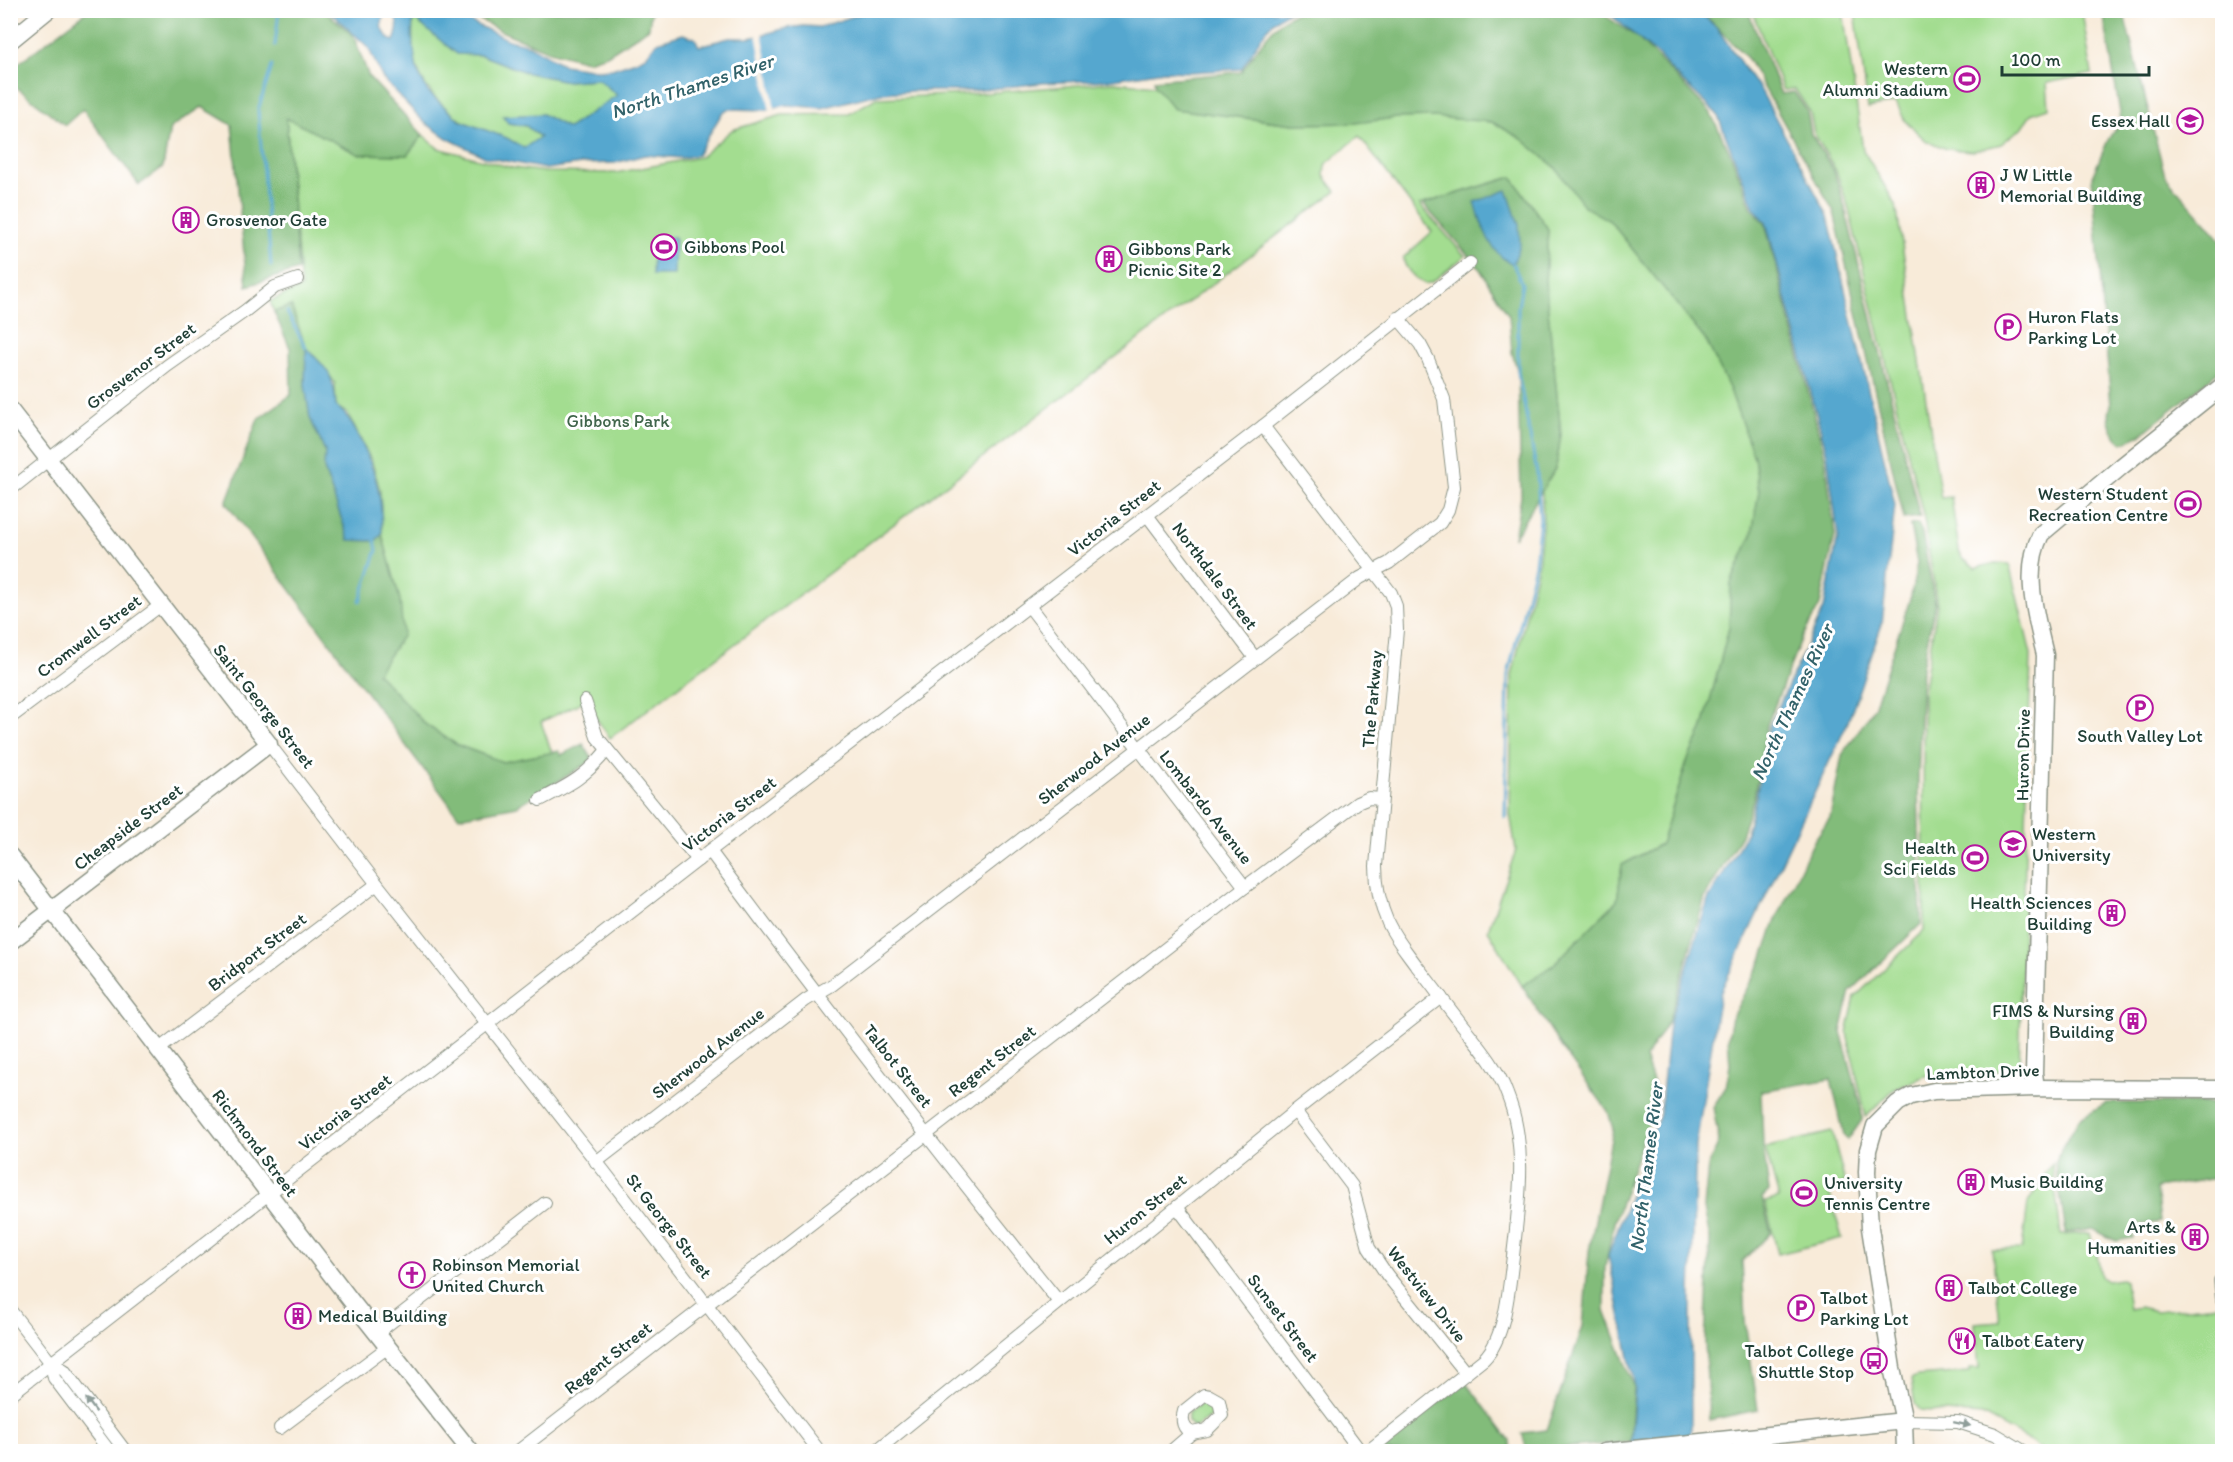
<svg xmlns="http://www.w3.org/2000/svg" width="2233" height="1462" font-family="Itim,sans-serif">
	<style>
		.green { fill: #a3dd90; stroke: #618d62; stroke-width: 1.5 }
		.forest { fill: #82bc7a; stroke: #507c57; stroke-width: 1.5 }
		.water { fill: #54a7cf; stroke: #3a7282; stroke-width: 1.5; fill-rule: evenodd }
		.pier { fill: #f8ebd9 }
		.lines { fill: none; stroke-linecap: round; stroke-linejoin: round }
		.stream { stroke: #54a7cf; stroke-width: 3 }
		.street-casing { stroke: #8c9486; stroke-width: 14 }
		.secondary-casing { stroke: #8c9486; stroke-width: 19 }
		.street { stroke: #fff; stroke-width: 12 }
		.secondary { stroke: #fff; stroke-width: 16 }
		.oneway { fill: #8f9e9a }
		.labels { text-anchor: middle; stroke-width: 6; stroke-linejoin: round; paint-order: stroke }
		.poi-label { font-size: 18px; fill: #1f3d34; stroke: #fff; text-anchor: start }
		.street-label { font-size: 18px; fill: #1f3d34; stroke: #fff }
		.park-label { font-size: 18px; fill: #40654b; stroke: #fff }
		.water-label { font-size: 20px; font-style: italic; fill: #32626a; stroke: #fff }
	</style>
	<rect width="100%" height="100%" fill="#fff"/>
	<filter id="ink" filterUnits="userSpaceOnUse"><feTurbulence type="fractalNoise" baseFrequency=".0167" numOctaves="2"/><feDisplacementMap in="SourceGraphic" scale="12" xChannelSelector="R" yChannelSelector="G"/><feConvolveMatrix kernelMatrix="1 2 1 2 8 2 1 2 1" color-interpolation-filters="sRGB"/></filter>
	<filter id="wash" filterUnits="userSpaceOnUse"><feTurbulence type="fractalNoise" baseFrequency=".008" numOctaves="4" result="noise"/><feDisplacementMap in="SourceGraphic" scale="24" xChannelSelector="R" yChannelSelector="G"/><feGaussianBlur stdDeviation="1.35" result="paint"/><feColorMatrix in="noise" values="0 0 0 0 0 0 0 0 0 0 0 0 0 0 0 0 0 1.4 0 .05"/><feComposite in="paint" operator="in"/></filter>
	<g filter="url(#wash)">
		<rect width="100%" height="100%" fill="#f8ebd9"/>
		<g class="green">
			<path d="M1752 11H1843L1863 150 1896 205 1941 498 1951 497 1959 551 1962 558 1976 568 1995 563 2009 564 2031 654 2019 1069 1925 1076 1893 1090 1866 1117 1847 1033 1855 997 1924 931 1923 695 1937 605 1924 519 1848 206 1836 171 1814 133 1810 112 1795 89 1783 90Z"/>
			<path d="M1855 11H2082L2092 74 2047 83 2049 108 2031 114 2021 128 2001 144 1973 151 1947 149 1925 140 1904 119 1896 102 1868 108Z"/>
			<path d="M413 17 457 54 481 55 528 73 567 81 598 79 618 95 568 128 542 114 508 123 526 126 541 138 524 148C504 136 481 131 461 120 454 116 449 110 443 105 414 79 411 55 413 17Z"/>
			<path d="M1114 82 1155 86 1174 109 1294 124 1355 123 1395 118 1434 117 1492 122 1522 139 1555 167 1585 206 1610 221 1707 342 1730 390 1754 457 1759 492 1752 535 1731 583 1729 628 1703 728 1688 759 1661 844 1622 865 1617 901 1553 965 1522 986 1488 930 1516 850 1510 814 1512 675 1538 566 1543 519 1542 490 1556 467 1561 434 1545 282 1548 229 1512 177 1420 205 1465 256 1432 282 1425 284C1415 279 1405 269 1403 258L1432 232 1359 136 1325 165 1324 176 1336 191 610 738 584 701 541 722 552 753 503 762 457 745 426 725 377 673 400 600 382 534 380 490 372 462 348 414 336 406 335 383 321 363 306 348 291 306 274 312 270 301 301 288 286 117 358 154 407 155 423 135 438 148 513 168 546 172 615 173 700 157 732 130 782 115 849 114 876 98 973 94Z"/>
			<path d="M1832 1132 1845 1183 1828 1188 1842 1238 1778 1254 1765 1202 1779 1198 1765 1148Z"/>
			<path d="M2052 1163 2061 1235 2089 1233 2091 1242 2095 1244 2101 1277 2107 1281 2121 1279 2125 1281 2129 1309 2139 1307 2156 1311 2218 1305 2222 1315V1451H2042L2030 1441 1982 1415 1920 1410 1915 1404 1911 1379 1917 1376 1969 1372V1368H1979L1975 1323 2000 1321 1992 1250 2022 1249 2028 1203Z"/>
			<path d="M1203 1402H1210L1215 1407 1213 1415 1194 1428C1188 1424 1187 1420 1188 1413Z"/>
		</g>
		<g class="forest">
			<path d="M89 10 325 11 353 35 369 77 423 135 407 155 358 154 286 118 298 270 247 286 232 125 202 107 170 128 163 167 139 185 83 109 65 125 11 83V69Z"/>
			<path d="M463 11H651L649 28 607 55 587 61 549 51 501 31Z"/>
			<path d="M1301 11H1598L1638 38 1710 112 1731 155 1752 209 1765 223 1825 457 1835 535 1820 605 1800 642 1767 725 1754 797 1741 835 1705 897 1669 1020 1645 1058 1658 1096 1614 1223 1605 1267V1310L1634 1387 1630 1442 1527 1451 1522 1433 1547 1430 1583 1326 1589 1251 1613 1129 1608 1111 1564 1051 1522 986 1553 965 1617 901 1622 865 1661 844 1688 759 1703 728 1729 628 1731 583 1752 535 1759 490 1754 457 1730 390 1707 342 1610 221 1585 207 1555 167 1522 139 1492 122 1434 117 1395 118 1355 123 1294 124 1174 109 1155 86 1154 80 1241 72C1258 49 1273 19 1301 11Z"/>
			<path d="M1701 11H1748L1781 94 1794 92 1807 111 1811 134 1834 171 1844 204 1920 517 1904 519 1834 212 1748 59Z"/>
			<path d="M2103 11H2123L2165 176 2222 241V369L2140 435 2123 443C2110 433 2106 421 2111 405L2092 177 2108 140 2121 119Z"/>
			<path d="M1512 177 1548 229 1545 282 1561 434 1556 467 1514 538 1521 497 1518 372 1512 353 1509 316 1478 266 1423 204Z"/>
			<path d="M291 306 306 348 305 385 310 418 325 451 324 469 349 540 375 541 382 534 400 600 403 635 377 673 426 725 457 745 503 762 559 751 561 755 583 744 592 758 587 764 517 806 459 817 226 503 258 419 291 395 290 348 274 312Z"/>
			<path d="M1918 524 1922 532 1935 604 1922 667 1918 780 1921 924 1850 992 1841 1032 1861 1105 1862 1120 1848 1140 1844 1135 1831 1079 1761 1091 1763 1146 1769 1191 1762 1198 1771 1233 1742 1261 1745 1321 1758 1410 1709 1420 1705 1341 1710 1239 1704 1208 1708 1166 1719 1141 1713 1107 1726 1087 1730 1065 1728 1037 1732 1017 1762 960 1775 922 1814 841 1830 818 1842 755 1874 708 1911 596 1917 563 1910 525Z"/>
			<path d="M2106 1103H2222V1177L2156 1188 2160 1222 2137 1225 2132 1233 2133 1238 2116 1241 2093 1229 2066 1233 2055 1162 2079 1119Z"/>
			<path d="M1465 1381 1510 1441 1511 1451 1378 1452Z"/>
		</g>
		<g class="water">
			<path d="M908 10 923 12 932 10 1292 11C1267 18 1255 50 1241 69L1191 72 1164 71 1107 80 1042 83 972 91H914L881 93 822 108 786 105 766 110 730 109 722 113 697 155 681 158 645 155 615 163 581 164 546 169 485 157 447 138 424 122 383 79 368 47 329 11H385L381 27 389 39 394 41C399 28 400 19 388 11H448L509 40 529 45 564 65 597 70 612 69 636 61 646 56 657 42 683 34 695 38 699 46 729 38H750L787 28 804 26 820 27 869 11ZM413 18 457 54 481 55 528 73 567 81 598 79 617 95 568 128 542 114 503 116 508 123 526 126 540 137 524 148 507 138 459 120 428 92 417 71 412 37Z"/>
			<path d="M1606 11H1698L1717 28 1753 81 1759 87 1828 216 1895 505 1882 624 1848 722 1720 993 1696 1145 1691 1294V1451H1630L1635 1387 1608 1255 1660 1114 1669 1024 1708 900 1745 836 1756 797 1769 727 1824 608 1838 536 1827 454 1766 222 1754 208 1717 114 1672 71 1657 54Z"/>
			<path d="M1507 190 1519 225 1520 245 1513 264C1490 255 1481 223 1475 202Z"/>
			<path d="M675 237 674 275H652L653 238Z"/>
			<path d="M306 348C328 369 334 375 336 406 350 417 352 424 360 440 377 473 382 497 382 534L375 541 349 540 324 469 325 451 310 418 305 385Z"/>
		</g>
		<path class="pier" d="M762 31 775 111 770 112 756 33Z"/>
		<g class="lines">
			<g class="stream">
				<path d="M275 45 279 10"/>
				<path d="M271 266 258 110 272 66"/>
				<path d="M287 312 306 348"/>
				<path d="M360 601 377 550 375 541"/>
				<path d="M1505 817 1508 675 1535 565 1540 519 1537 473 1518 372V307L1522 284 1513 264"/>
			</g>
		</g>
	</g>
	<g filter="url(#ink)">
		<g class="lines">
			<g class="street-casing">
				<g id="street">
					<path d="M1263 426 1391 593 1396 606 1397 630 1376 866C1376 885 1380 905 1388 923 1395 938 1406 951 1416 965 1431 984 1445 1003 1460 1022 1478 1045 1497 1066 1507 1094 1528 1146 1519 1202 1513 1256 1509 1287 1506 1337 1484 1359L1367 1452"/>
					<path d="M10 490 167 366 245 311 275 287 298 279"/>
					<path d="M1147 515 1255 658"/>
					<path d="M1029 606 1245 887"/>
					<path d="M585 701 597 737 698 860"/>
					<path d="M10 718 161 605"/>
					<path d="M269 744 377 884 603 1170 820 1452"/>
					<path d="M540 800C571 784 585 777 607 750"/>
					<path d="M710 851C823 1004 940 1154 1059 1302"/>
					<path d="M159 1049 377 884"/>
					<path d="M1295 1111 1352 1186 1369 1248 1387 1275 1466 1373"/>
					<path d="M596 1162 806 1000 832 985 1360 578 1389 563 1440 523 1448 510 1454 487 1444 399 1428 359 1420 344 1398 318"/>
					<path d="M1177 1207 1361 1452"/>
					<path d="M2222 1280 2220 1281 2222 1300"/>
					<path d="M10 1310 51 1363 64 1370 126 1452"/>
					<path d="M377 1333 545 1203"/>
					<path d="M51 1363 54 1378 110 1452"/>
					<path d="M10 1395 698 860 1263 426 1470 263"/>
					<path d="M1204 1395 1210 1396 1219 1401 1222 1415 1207 1430 1192 1433C1183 1429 1181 1421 1184 1411Z"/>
					<path d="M1904 1421 1958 1422 1995 1434 2025 1452"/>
					<path d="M280 1428 388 1347"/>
					<path d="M517 1452 1245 887 1357 803 1369 798 1381 799"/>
					<path d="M875 1452 1295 1111 1441 997"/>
					<path d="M1170 1452 1192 1433"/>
				</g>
			</g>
			<g class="secondary-casing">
				<g id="secondary">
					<path d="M10 41 48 10"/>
					<path d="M10 410 269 744 10 942"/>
					<path d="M10 856 352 1302 471 1452"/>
					<path d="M2036 1088 2034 1073 2045 655C2036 616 2022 571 2041 534L2122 466 2222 386"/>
					<path d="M1604 1452 1904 1421"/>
					<path d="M1905 1452 1904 1421 1892 1368 1870 1228 1867 1172 1868 1150 1875 1126 1898 1103 1911 1096 1934 1091 2036 1088 2222 1089"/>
				</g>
			</g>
			<use href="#street" class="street"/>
			<use href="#secondary" class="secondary"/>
		</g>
		<defs><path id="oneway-solid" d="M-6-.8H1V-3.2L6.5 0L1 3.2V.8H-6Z" transform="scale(1.5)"/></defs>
		<g class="oneway">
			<use href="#oneway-solid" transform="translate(91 1405) rotate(-127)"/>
			<use href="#oneway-solid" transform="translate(1962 1424) rotate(12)"/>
		</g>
	</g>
	<defs>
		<g id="stadium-ring" transform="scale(1.35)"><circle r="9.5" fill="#fff" stroke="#b5179e" stroke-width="1.5"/><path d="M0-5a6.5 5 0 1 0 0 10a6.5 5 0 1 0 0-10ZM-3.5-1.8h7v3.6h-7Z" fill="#b5179e"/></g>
		<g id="university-ring" transform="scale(1.35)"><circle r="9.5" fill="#fff" stroke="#b5179e" stroke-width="1.5"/><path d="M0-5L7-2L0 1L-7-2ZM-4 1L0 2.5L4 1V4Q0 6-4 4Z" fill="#b5179e"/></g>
		<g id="building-ring" transform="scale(1.35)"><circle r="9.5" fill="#fff" stroke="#b5179e" stroke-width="1.5"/><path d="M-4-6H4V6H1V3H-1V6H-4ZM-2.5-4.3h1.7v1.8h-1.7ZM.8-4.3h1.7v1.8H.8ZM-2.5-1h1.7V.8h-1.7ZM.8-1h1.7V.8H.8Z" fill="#b5179e"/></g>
		<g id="parking-ring" transform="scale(1.35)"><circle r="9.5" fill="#fff" stroke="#b5179e" stroke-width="1.5"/><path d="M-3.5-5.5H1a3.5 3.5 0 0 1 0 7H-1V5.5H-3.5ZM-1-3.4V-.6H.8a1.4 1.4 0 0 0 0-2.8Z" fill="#b5179e"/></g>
		<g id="church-ring" transform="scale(1.35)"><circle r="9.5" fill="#fff" stroke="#b5179e" stroke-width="1.5"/><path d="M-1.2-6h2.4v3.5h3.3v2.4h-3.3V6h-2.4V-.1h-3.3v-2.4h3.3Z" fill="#b5179e"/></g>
		<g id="restaurant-ring" transform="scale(1.35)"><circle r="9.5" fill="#fff" stroke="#b5179e" stroke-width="1.5"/><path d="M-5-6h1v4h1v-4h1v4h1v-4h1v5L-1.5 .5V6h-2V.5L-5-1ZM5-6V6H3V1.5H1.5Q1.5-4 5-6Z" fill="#b5179e"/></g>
		<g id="bus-ring" transform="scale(1.35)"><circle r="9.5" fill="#fff" stroke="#b5179e" stroke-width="1.5"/><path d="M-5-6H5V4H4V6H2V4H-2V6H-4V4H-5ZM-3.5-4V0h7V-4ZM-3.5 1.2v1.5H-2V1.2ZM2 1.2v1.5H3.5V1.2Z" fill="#b5179e"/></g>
	</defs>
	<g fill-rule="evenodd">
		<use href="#stadium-ring" x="1967" y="79"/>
		<use href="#university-ring" x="2190" y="121"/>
		<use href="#building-ring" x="1981" y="185"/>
		<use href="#building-ring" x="186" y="220"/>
		<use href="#stadium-ring" x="664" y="247"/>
		<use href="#building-ring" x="1109" y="259"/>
		<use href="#parking-ring" x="2008" y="327"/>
		<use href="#stadium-ring" x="2188" y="504"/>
		<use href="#parking-ring" x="2140" y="708"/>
		<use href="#university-ring" x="2013" y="844"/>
		<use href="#stadium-ring" x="1975" y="858"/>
		<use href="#building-ring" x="2112" y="913"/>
		<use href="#building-ring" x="2133" y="1021"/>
		<use href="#building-ring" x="1971" y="1182"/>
		<use href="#stadium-ring" x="1804" y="1193"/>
		<use href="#building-ring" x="2195" y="1237"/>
		<use href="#church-ring" x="412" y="1275"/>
		<use href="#building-ring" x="1949" y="1288"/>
		<use href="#parking-ring" x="1801" y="1308"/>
		<use href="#building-ring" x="298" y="1316"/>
		<use href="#restaurant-ring" x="1962" y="1341"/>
		<use href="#bus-ring" x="1874" y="1361"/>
	</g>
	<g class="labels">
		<g class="poi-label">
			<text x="1948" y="75" text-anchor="end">Western<tspan x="1948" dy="21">Alumni Stadium</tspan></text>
			<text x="2170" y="127" text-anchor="end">Essex Hall</text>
			<text x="2000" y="181">J W Little<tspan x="2000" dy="21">Memorial Building</tspan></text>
			<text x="206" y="226">Grosvenor Gate</text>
			<text x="684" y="253">Gibbons Pool</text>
			<text x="1128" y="255">Gibbons Park<tspan x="1128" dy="21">Picnic Site 2</tspan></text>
			<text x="2028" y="323">Huron Flats<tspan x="2028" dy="21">Parking Lot</tspan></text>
			<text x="2168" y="500" text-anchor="end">Western Student<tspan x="2168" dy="21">Recreation Centre</tspan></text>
			<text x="2140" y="742" text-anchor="middle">South Valley Lot</text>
			<text x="2032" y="840">Western<tspan x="2032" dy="21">University</tspan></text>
			<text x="1956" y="854" text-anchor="end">Health<tspan x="1956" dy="21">Sci Fields</tspan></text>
			<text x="2092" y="909" text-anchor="end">Health Sciences<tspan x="2092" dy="21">Building</tspan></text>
			<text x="2114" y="1017" text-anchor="end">FIMS &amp; Nursing<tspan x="2114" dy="21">Building</tspan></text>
			<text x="1990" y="1188">Music Building</text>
			<text x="1824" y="1189">University<tspan x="1824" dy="21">Tennis Centre</tspan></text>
			<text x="2176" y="1233" text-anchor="end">Arts &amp;<tspan x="2176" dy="21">Humanities</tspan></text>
			<text x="432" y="1271">Robinson Memorial<tspan x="432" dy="21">United Church</tspan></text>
			<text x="1968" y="1294">Talbot College</text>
			<text x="1820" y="1304">Talbot<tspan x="1820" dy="21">Parking Lot</tspan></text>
			<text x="318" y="1322">Medical Building</text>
			<text x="1982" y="1347">Talbot Eatery</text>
			<text x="1854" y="1357" text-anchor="end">Talbot College<tspan x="1854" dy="21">Shuttle Stop</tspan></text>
		</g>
		<g class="street-label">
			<text transform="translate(141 366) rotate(-37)" y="6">Grosvenor Street</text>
			<text transform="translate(1114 518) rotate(-38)" y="6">Victoria Street</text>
			<text transform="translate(1215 576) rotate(53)" y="6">Northdale Street</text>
			<text transform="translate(89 636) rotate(-37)" y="6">Cromwell Street</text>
			<text transform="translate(1372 699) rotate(-85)" y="6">The Parkway</text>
			<text transform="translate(264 706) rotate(52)" y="6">Saint George Street</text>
			<text transform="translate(2023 755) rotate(-89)" y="6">Huron Drive</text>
			<text transform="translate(1094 759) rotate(-38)" y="6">Sherwood Avenue</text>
			<text transform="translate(1206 807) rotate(52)" y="6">Lombardo Avenue</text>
			<text transform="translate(729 814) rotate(-37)" y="6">Victoria Street</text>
			<text transform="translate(128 827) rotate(-37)" y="6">Cheapside Street</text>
			<text transform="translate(257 952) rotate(-37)" y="6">Bridport Street</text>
			<text transform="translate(708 1053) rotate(-38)" y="6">Sherwood Avenue</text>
			<text transform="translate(992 1061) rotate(-38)" y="6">Regent Street</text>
			<text transform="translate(898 1066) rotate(52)" y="6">Talbot Street</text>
			<text transform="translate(1983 1072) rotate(-2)" y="6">Lambton Drive</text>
			<text transform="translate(345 1112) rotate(-38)" y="6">Victoria Street</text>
			<text transform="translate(255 1143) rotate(53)" y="6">Richmond Street</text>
			<text transform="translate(1145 1209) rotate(-39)" y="6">Huron Street</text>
			<text transform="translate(669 1226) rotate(52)" y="6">St George Street</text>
			<text transform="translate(1427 1294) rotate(52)" y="6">Westview Drive</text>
			<text transform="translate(1283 1318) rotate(53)" y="6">Sunset Street</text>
			<text transform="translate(608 1358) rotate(-38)" y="6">Regent Street</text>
		</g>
		<g class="park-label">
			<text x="618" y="427">Gibbons Park</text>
		</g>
		<g class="water-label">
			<text transform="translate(692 86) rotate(-18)" y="7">North Thames River</text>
			<text transform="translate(1792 702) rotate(-65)" y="7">North Thames River</text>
			<text transform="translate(1646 1167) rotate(-83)" y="7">North Thames River</text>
		</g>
	</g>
	<rect width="2233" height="1462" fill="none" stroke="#fff" stroke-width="36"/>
	<path d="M2002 66v9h147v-9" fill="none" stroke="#1f3d34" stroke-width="3"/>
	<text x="2011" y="66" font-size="18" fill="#1f3d34" stroke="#ffffff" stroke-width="4.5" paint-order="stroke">100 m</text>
</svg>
